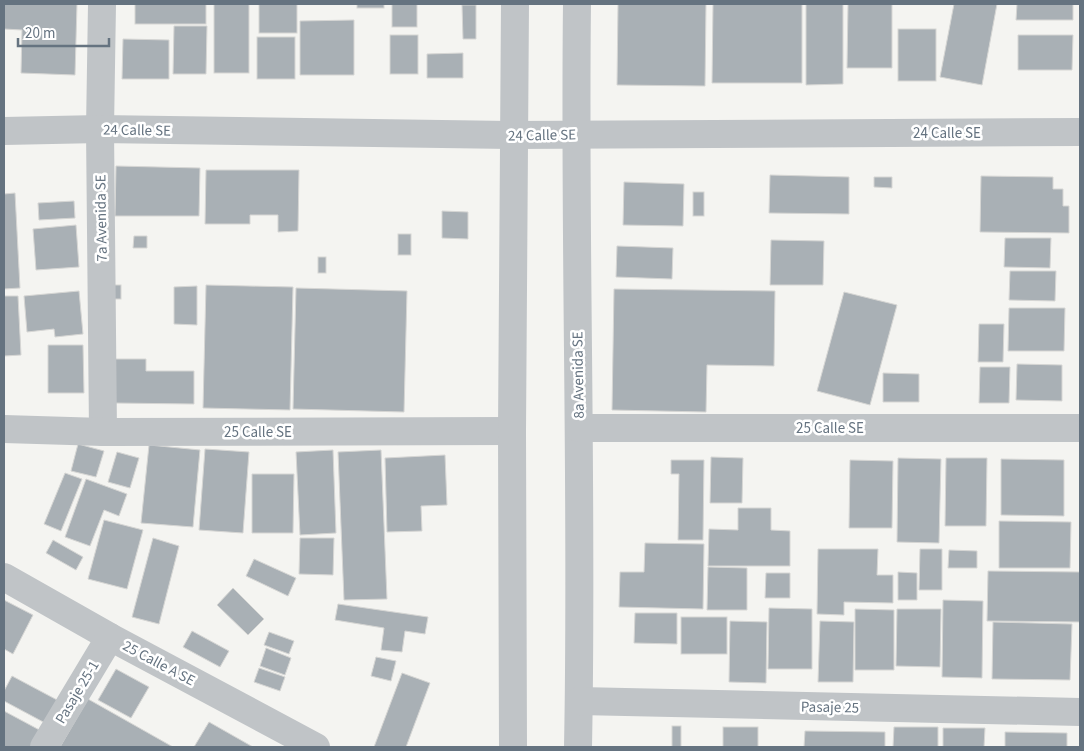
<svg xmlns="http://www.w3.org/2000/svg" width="1084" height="751" font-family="'Source Sans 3',sans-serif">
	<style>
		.building { fill: #a9b0b5; stroke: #d6d6d4 }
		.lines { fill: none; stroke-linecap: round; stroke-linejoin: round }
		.minor { stroke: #c0c4c7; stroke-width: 28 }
		.labels { text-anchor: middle; stroke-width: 5; stroke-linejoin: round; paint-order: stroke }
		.street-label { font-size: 15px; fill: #657380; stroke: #fff }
	</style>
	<rect width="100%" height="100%" fill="#f4f4f1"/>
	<g class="building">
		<path d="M4 4H77L75 75 21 73 22 30 4 29Z"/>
		<rect x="135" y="4" width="71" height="20"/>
		<rect x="214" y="4" width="35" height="69"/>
		<rect x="259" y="4" width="38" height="29"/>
		<rect x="357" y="4" width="27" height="4"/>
		<rect x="392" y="4" width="25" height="23"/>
		<path d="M618 4H706L705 86 617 85Z"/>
		<path d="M713 4H802V83H712Z"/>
		<path d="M806 4H843V84L806 85Z"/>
		<path d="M848 4H892V68H847Z"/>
		<path d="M954 4H997L982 85 940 77Z"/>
		<path d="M1017 4H1073V20H1016Z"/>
		<path d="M462 5H476V39H463Z"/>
		<path d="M354 20V75H300V21Z"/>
		<path d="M174 26H207L206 74H173Z"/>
		<rect x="898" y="29" width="38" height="52"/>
		<rect x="390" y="35" width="28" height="39"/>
		<path d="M1018 35H1073L1072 70H1018Z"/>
		<rect x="257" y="37" width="38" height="42"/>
		<path d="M123 39 169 40V79H122Z"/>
		<path d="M463 53V78H427V54Z"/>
		<path d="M116 166 200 168 199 216H115Z"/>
		<path d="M206 170H299L298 231 278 232V215H250V224H205Z"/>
		<path d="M770 175 849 177V214L769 213Z"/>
		<path d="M981 176 1053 177V189H1063V206H1069V233L980 232Z"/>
		<path d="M874 177H892V188L874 187Z"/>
		<path d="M624 182 684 184 683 226 623 225Z"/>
		<rect x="693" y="192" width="11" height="24"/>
		<path d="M15 193 20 288 4 289V194Z"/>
		<path d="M74 201 75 218 39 220 38 203Z"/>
		<path d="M442 211 468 212V239L442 238Z"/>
		<path d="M76 225 79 267 36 270 33 229Z"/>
		<rect x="398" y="234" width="13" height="21"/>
		<path d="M134 236H147V248H133Z"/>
		<path d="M1005 238H1051L1050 268 1004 267Z"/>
		<path d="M771 240 824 241 823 285H770Z"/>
		<path d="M617 246 673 248 672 279 616 277Z"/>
		<rect x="318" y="257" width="8" height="16"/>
		<path d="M1010 271H1056L1055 301 1009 300Z"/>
		<rect x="111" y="285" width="10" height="14"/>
		<path d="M206 285 293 287 290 410 203 408Z"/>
		<path d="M197 286V325L174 324V287Z"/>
		<path d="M296 288 407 291 404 412 293 409Z"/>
		<path d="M614 289 775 291 774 366 707 365 706 412 612 410Z"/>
		<path d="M79 291 83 334 55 337 54 329 27 332 24 296Z"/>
		<path d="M844 292 897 305 870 405 817 391Z"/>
		<path d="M4 296H18L21 355 4 356Z"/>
		<path d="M1009 308H1065L1064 351H1008Z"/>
		<path d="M979 324H1004L1003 362H978Z"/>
		<path d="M48 345H83L84 393H48Z"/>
		<path d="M115 359H146V371H194V404L114 403Z"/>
		<path d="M1017 364 1062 365V401L1016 400Z"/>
		<path d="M980 367H1010L1009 403H979Z"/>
		<path d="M883 373 919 374V402H883Z"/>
		<path d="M78 444 104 451 96 477 71 471Z"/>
		<path d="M149 445 200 450 193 527 141 523Z"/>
		<path d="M205 449 249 452 243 533 199 530Z"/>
		<path d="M333 450 336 533 300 535 296 452Z"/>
		<path d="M381 450 387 599 344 600 338 452Z"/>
		<path d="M117 452 139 458 130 488 108 482Z"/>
		<path d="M445 455 447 505 421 506 422 531 387 532 385 458Z"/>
		<path d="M711 457 743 458 742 503H710Z"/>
		<path d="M898 458 941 459 939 543 897 542Z"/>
		<path d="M946 458H987L986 526H945Z"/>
		<path d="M1001 459 1064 460V516L1001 515Z"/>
		<path d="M671 460H704L703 540H678L679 474H671Z"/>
		<path d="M850 460 893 461 892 528H849Z"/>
		<path d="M65 473 82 479 61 531 44 524Z"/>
		<path d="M252 474H294L293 533H252Z"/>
		<path d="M86 479 127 494 119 516 104 510 90 546 65 537Z"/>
		<path d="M738 508H771V530L790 531V566H708L709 529 738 530Z"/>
		<path d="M104 520 143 530 127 589 88 579Z"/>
		<path d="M999 521 1071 522 1070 568H999Z"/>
		<path d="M153 538 179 546 159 624 132 617Z"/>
		<path d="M300 538H334L333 575 299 574Z"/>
		<path d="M53 540 83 557 76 570 46 553Z"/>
		<path d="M645 543 704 544 703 609 619 607 620 572H644Z"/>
		<path d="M818 549H878L877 575H893V603L844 602V615L817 614Z"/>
		<path d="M920 549H942V590H919Z"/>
		<path d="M949 550 977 551V568H948Z"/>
		<path d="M254 559 296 578 288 596 246 576Z"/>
		<path d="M708 567 747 568V610H707Z"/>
		<path d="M988 571 1080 572V622L987 621Z"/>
		<path d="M898 572 917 573V600H898Z"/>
		<path d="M766 573H790V598H765Z"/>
		<path d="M233 588 264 619 248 635 217 605Z"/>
		<path d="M4 600 33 615 13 654 4 649Z"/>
		<path d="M943 600 983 601 982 678 942 677Z"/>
		<path d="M338 604 428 617 425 634 405 631 402 652 381 650 384 628 335 620Z"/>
		<path d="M769 608 812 609V669H768Z"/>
		<path d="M855 609 894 610V670H855Z"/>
		<path d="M897 609H941L940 667 896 666Z"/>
		<path d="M635 613H677V644L634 643Z"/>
		<rect x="681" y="617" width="46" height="37"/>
		<path d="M730 621 767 622 766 683 729 682Z"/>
		<path d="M820 621 854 622 853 682H818Z"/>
		<path d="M993 622 1072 624 1070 680 992 679Z"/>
		<path d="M192 631 229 651 220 667 183 647Z"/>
		<path d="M269 632 294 641 289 654 264 645Z"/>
		<path d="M266 648 291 658 285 675 260 666Z"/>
		<path d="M376 657 396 661 391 681 371 676Z"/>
		<path d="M259 668 285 677 280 691 254 682Z"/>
		<path d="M116 669 149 687 131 718 98 700Z"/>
		<path d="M402 673 430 683 406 747H374Z"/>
		<path d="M12 676 59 701 47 724 4 701V691Z"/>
		<path d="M88 699 173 747H60Z"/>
		<path d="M4 711 45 733 37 747H4Z"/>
		<path d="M209 722 253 747H194Z"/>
		<rect x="672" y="726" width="9" height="21"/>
		<rect x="723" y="727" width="35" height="20"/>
		<path d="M894 727H938V747H893Z"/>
		<path d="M943 728H985L984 747H943Z"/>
		<path d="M805 731 885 732V747H804Z"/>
		<path d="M1005 732 1067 733V747H1005Z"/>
	</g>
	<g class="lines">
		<g class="minor">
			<path d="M102 4 100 129 103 432"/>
			<path d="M577 4C574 252 583 499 578 747"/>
			<path d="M4 131 100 129 513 135 1080 132"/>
			<path d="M579 428H1080"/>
			<path d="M4 429 103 432 512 431"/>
			<path d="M4 577 110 637 316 747"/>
			<path d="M579 701 1080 712"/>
			<path d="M44 747 110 637"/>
			<path d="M513 747 512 431 515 4"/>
		</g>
	</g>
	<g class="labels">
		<g class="street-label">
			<text transform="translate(137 130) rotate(1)" y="5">24 Calle SE</text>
			<text x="947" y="138">24 Calle SE</text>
			<text transform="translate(542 135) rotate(-1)" y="5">24 Calle SE</text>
			<text transform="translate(101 218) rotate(-91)" y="5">7a Avenida SE</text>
			<text transform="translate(578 375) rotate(-91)" y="5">8a Avenida SE</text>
			<text x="830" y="433">25 Calle SE</text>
			<text x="258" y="437">25 Calle SE</text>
			<text transform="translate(159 663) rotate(28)" y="5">25 Calle A SE</text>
			<text transform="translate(77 692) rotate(-59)" y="5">Pasaje 25-1</text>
			<text transform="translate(830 707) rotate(1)" y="5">Pasaje 25</text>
		</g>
	</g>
	<rect width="1084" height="751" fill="none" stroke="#657380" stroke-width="10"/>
	<path d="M18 38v8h91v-8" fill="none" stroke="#657380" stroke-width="2.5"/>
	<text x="25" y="38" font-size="15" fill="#657380" stroke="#ffffff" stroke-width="4" paint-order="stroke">20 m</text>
</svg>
